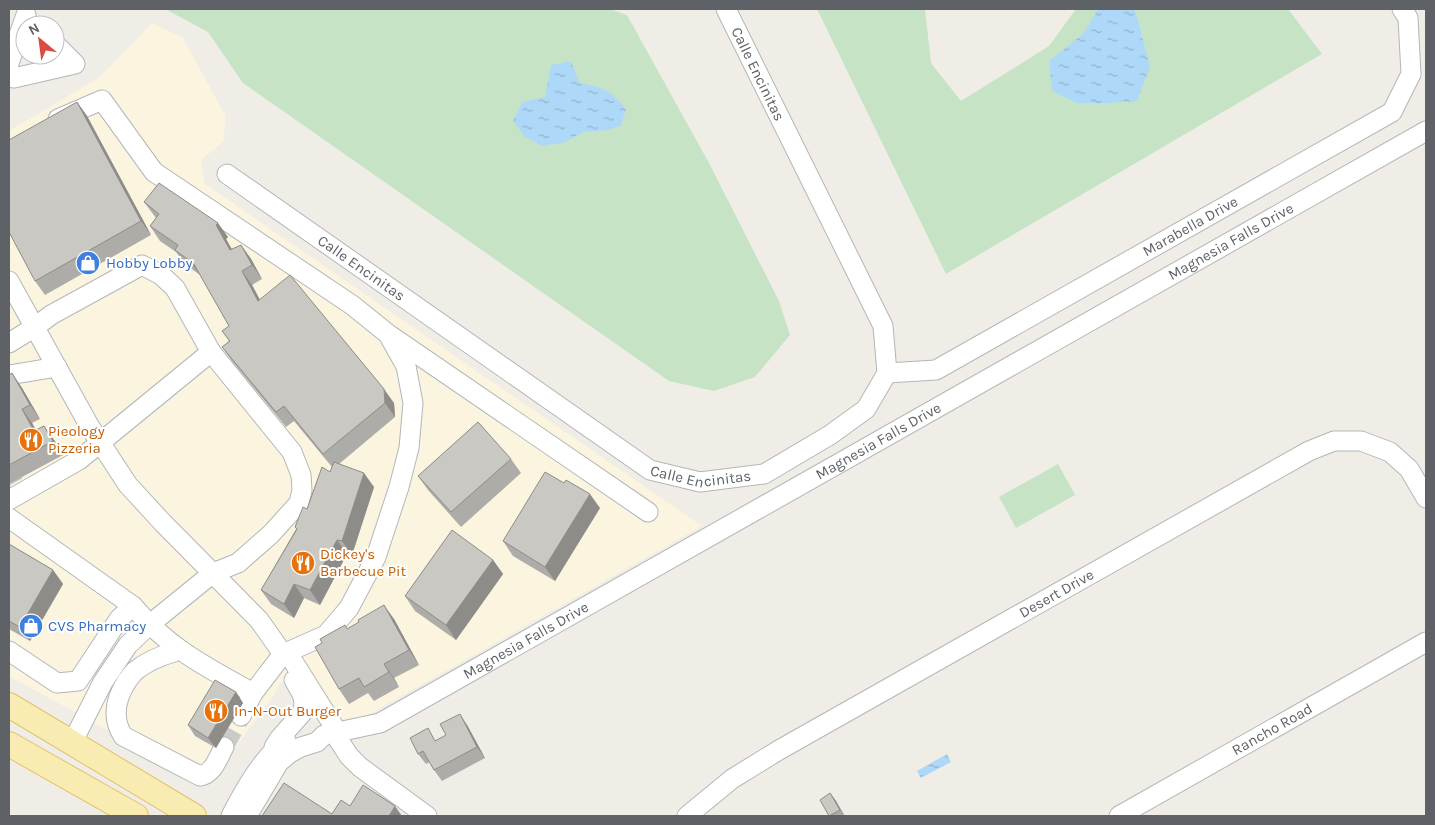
<svg xmlns="http://www.w3.org/2000/svg" width="1435" height="825" font-family="Karla,sans-serif">
	<style>
		.commercial { fill: #fbf4df }
		.green { fill: #c6e4c5 }
		.water { fill: url(#water-ripples) }
		.lines { fill: none; stroke-linecap: round; stroke-linejoin: round }
		.minor-tunnel { stroke: #cbcac6; stroke-width: 19; stroke-dasharray: 19 9; stroke-linecap: butt }
		.minor-casing { stroke: #b3b6ba; stroke-width: 21 }
		.major-casing { stroke: #e4c16a; stroke-width: 26 }
		.minor { stroke: #fff; stroke-width: 19 }
		.major { stroke: #f8ecb3; stroke-width: 24 }
		.wall { fill: #aeaca8 }
		.shaded-wall { fill: #8d8c88 }
		.building { fill: #cac8c3; stroke: #8d8c88 }
		.labels { text-anchor: middle; stroke-width: 4; stroke-linejoin: round; paint-order: stroke }
		.street-label { font-size: 15px; fill: #5e6165; stroke: #fff }
		.shop-label { font-size: 15px; fill: #366cbe; stroke: #fff; text-anchor: start }
		.food-label { font-size: 15px; fill: #c56008; stroke: #fff; text-anchor: start }
	</style>
	<defs>
		<pattern id="water-ripples" width="26" height="14" patternUnits="userSpaceOnUse" patternTransform="scale(1.25)"><rect width="26" height="14" fill="#aed8f7"/><path d="M2 4q2-2 4 0t4 0M15 11q2-2 4 0t4 0" fill="none" stroke="#91b3cc"/></pattern>
	</defs>
	<rect width="100%" height="100%" fill="#efede6"/>
	<path class="commercial" d="M152 23 183 38 225 115 224 141 201 160 205 184 702 526 361 719 349 722 338 717 303 668 280 684 268 704 209 782 196 779 9 676V130L18 126 100 77Z"/>
	<g class="green">
		<path d="M165 9H610L627 15 709 163 779 301 790 335 755 377 714 391 669 381 243 83 208 32Z"/>
		<path d="M817 9H925L931 63 961 101 1049 46 1076 9H1288L1322 54 946 274Z"/>
		<path d="M1058 464 1075 495 1016 528 999 497Z"/>
	</g>
	<g class="water">
		<path d="M1098 9H1135L1150 67 1137 101 1108 103H1077L1052 91 1049 61 1083 34Z"/>
		<path d="M571 61 580 83C603 87 612 91 626 109L621 126 608 130 583 132 565 142 542 146 525 137 513 121 522 102 545 97 551 65Z"/>
		<path d="M947 754 951 762 921 778 917 771Z"/>
	</g>
	<g class="lines">
		<g class="minor-tunnel">
			<path d="M9 474 14 483"/>
			<path d="M224 747 241 716"/>
		</g>
		<g class="minor-casing">
			<g id="minor">
				<path d="M9 63 26 15"/>
				<path d="M9 70 14 78 75 64 55 44"/>
				<path id="s1" d="M227 174 650 470 700 482 764 474 830 435 866 409 887 373 883 326 726 9"/>
				<path d="M9 281 90 427 128 485 163 523 259 620 283 654 291 658 338 733"/>
				<path d="M391 336 648 512"/>
				<path d="M9 343 35 327 51 315 142 265 161 275 175 288 211 352 292 452 301 475 302 490 299 503 271 534 238 563 213 573 149 625 128 645 103 682 72 743"/>
				<path id="s2" d="M887 373 936 370 1392 112 1411 74 1408 18 1402 9"/>
				<path d="M9 375 57 367"/>
				<path d="M9 500 79 460 211 352"/>
				<path d="M9 518 133 606C168 648 206 667 253 693L283 654 326 635 349 608 376 557 399 487 409 448 413 403 406 366 388 334 352 305 154 172 102 100 58 119"/>
				<path d="M9 651 57 683 78 681 119 619 133 606"/>
				<path d="M174 652C160 656 146 662 135 671 132 674 130 677 127 681 116 698 111 717 123 736L200 776C213 774 218 758 224 747"/>
				<path d="M241 716 253 693"/>
				<path d="M334 733 349 756 360 767 427 816"/>
				<path d="M274 747 279 739 302 713C308 700 300 691 294 680"/>
				<path d="M231 816C242 794 265 753 286 741"/>
				<path id="s3" d="M247 816 272 774 279 762 290 753 301 747 317 742 324 735 380 723 1426 131"/>
				<path id="s4" d="M687 816 732 779 779 750 1309 451 1334 441H1361L1390 452 1409 469 1426 498"/>
				<path id="s5" d="M1119 816 1426 642"/>
			</g>
		</g>
		<g class="major-casing">
			<g id="major">
				<path d="M9 705 194 816"/>
				<path d="M9 744 136 816"/>
			</g>
		</g>
		<use href="#minor" class="minor"/>
		<use href="#major" class="major"/>
	</g>
	<g class="wall">
		<path d="M77 102 87 116 151 235 45 295 35 281Z"/>
		<path d="M144 202 228 237 226 239 232 249 241 245 251 259 262 279 252 285 260 300 394 403 395 417 339 464 374 487 352 555 347 554 320 605 304 598 294 618 271 604 261 590 296 529 295 527 330 472 332 467 294 421 286 427 232 361 222 347 229 341 222 331 229 326 200 275 185 264 176 252 160 241 150 226 156 218Z"/>
		<path d="M12 373 22 388 40 419 32 423 36 430 44 426 54 440 63 455 9 484V375Z"/>
		<path d="M511 459 521 473 461 527 428 490 418 476Z"/>
		<path d="M600 508 555 581 513 556 503 541Z"/>
		<path d="M9 544 53 570 63 584 30 641 9 629Z"/>
		<path d="M493 560 503 574 456 640 415 611 405 596Z"/>
		<path d="M394 619 419 665 394 678 399 687 374 701 368 693 349 704 339 689 347 629Z"/>
		<path d="M236 692 243 703 216 748 195 736 188 725Z"/>
		<path d="M467 725 485 758 442 781 434 770 430 762 426 764 418 754 437 740Z"/>
		<path d="M830 793 836 801 845 816H829Z"/>
	</g>
	<g class="shaded-wall">
		<path d="M77 102 87 116 151 235 141 221Z"/>
		<path d="M218 223 228 237 226 239 240 265 230 250 216 225Z"/>
		<path d="M241 245 251 259 262 279 252 265Z"/>
		<path d="M191 259 200 275 190 261Z"/>
		<path d="M242 271 252 285 268 315 258 301Z"/>
		<path d="M12 373 22 388 40 419 30 405Z"/>
		<path d="M384 389 394 403 395 417 385 403Z"/>
		<path d="M22 409 32 423 44 446 34 431Z"/>
		<path d="M44 426 54 440 63 455 53 441Z"/>
		<path d="M364 473 374 487 352 555 342 541Z"/>
		<path d="M590 494 600 508 555 581 545 567Z"/>
		<path d="M337 540 347 554 320 605 310 590Z"/>
		<path d="M493 560 503 574 456 640 446 625Z"/>
		<path d="M53 570 63 584 30 641 20 627Z"/>
		<path d="M294 584 304 598 294 618 284 604Z"/>
		<path d="M384 605 394 619 419 665 409 650Z"/>
		<path d="M384 664 394 678 399 687 389 672Z"/>
		<path d="M236 692 243 703 216 748 208 738Z"/>
		<path d="M460 714 467 725 485 758 477 747Z"/>
		<path d="M830 793 836 801 844 816 840 810Z"/>
		<path d="M395 806 402 816H389Z"/>
	</g>
	<g class="building">
		<path d="M77 102 141 221 35 281 9 232V140Z"/>
		<path d="M159 183 218 223 216 225 230 250 241 245 252 265 242 271 258 301 290 275 384 389 385 403 323 454 284 406 276 412 222 347 230 341 222 331 229 326 191 259 190 261 175 250 178 245 150 226 159 214 144 202Z"/>
		<path d="M12 373 30 405 22 409 34 431 44 426 53 441 9 465V375Z"/>
		<path d="M478 422 511 459 451 512 418 476Z"/>
		<path d="M334 462 364 473 342 541 337 540 310 590 294 584 284 604 261 590 297 529 295 527 303 507 307 509 322 467 330 472Z"/>
		<path d="M545 472 564 483 566 480 590 494 545 567 503 541Z"/>
		<path d="M452 530 493 560 446 625 405 596Z"/>
		<path d="M9 544 53 570 20 627 9 621Z"/>
		<path d="M384 605 409 650 384 664 389 672 364 687 359 678 339 689 315 647 322 643 320 639 345 625 347 629 359 622 358 620Z"/>
		<path d="M215 680 236 692 208 738 188 725Z"/>
		<path d="M460 714 477 747 434 770 423 751 418 754 410 738 428 728 435 741 446 735 440 724Z"/>
		<path d="M284 783 332 814 341 800 350 806 363 785 395 806 389 816H262Z"/>
		<path d="M830 793 840 810 829 816 820 800Z"/>
	</g>
	<defs>
		<g id="shop-disc" transform="scale(1.25)"><circle r="9.5" fill="#3f7fe0" stroke="#fff"/><path d="M-5-2.5h2.3a2.7 3.5 0 0 1 5.4 0H5L5.5 6h-11ZM-1.5-2.5h3a1.5 2.3 0 0 0-3 0Z" fill="#fff"/></g>
		<g id="restaurant-disc" transform="scale(1.25)"><circle r="9.5" fill="#e8710a" stroke="#fff"/><path d="M-5-6h1v4h1v-4h1v4h1v-4h1v5L-1.5 .5V6h-2V.5L-5-1ZM5-6V6H3V1.5H1.5Q1.5-4 5-6Z" fill="#fff"/></g>
	</defs>
	<g fill-rule="evenodd">
		<use href="#shop-disc" x="88" y="263"/>
		<use href="#restaurant-disc" x="31" y="440"/>
		<use href="#restaurant-disc" x="303" y="563"/>
		<use href="#shop-disc" x="31" y="626"/>
		<use href="#restaurant-disc" x="216" y="711"/>
	</g>
	<g class="labels">
		<g class="street-label">
			<text transform="translate(758 74) rotate(64)" y="5">Calle Encinitas</text>
			<text dy="5" stroke="none"><textPath href="#s2" startOffset="341">Marabella Drive</textPath></text>
			<text dy="5" stroke="none"><textPath href="#s3" startOffset="1151">Magnesia Falls Drive</textPath></text>
			<text dy="5" stroke="none"><textPath href="#s1" startOffset="164">Calle Encinitas</textPath></text>
			<text dy="5" stroke="none"><textPath href="#s3" startOffset="746">Magnesia Falls Drive</textPath></text>
			<text dy="5" stroke="none"><textPath href="#s1" startOffset="568">Calle Encinitas</textPath></text>
			<text dy="5" stroke="none"><textPath href="#s4" startOffset="432">Desert Drive</textPath></text>
			<text dy="5" stroke="none"><textPath href="#s3" startOffset="341">Magnesia Falls Drive</textPath></text>
			<text dy="5" stroke="none"><textPath href="#s5" startOffset="176">Rancho Road</textPath></text>
		</g>
		<g class="shop-label">
			<text x="106" y="268">Hobby Lobby</text>
			<text x="48" y="631">CVS Pharmacy</text>
		</g>
		<g class="food-label">
			<text x="48" y="436">Pieology<tspan x="48" dy="17">Pizzeria</tspan></text>
			<text x="320" y="559">Dickey's<tspan x="320" dy="17">Barbecue Pit</tspan></text>
			<text x="234" y="716">In-N-Out Burger</text>
		</g>
	</g>
	<rect width="1435" height="825" fill="none" stroke="#5e6165" stroke-width="20"/>
	<g transform="translate(40 40) rotate(331)"><circle r="24" fill="#ffffff" stroke="#bfc0c1"/>
	<path d="M0-4L9 19L0 12L-9 19Z" fill="#d94c42"/>
	<text y="-8" font-size="14" font-weight="bold" text-anchor="middle" fill="#5e6165">N</text>
	</g>
</svg>
